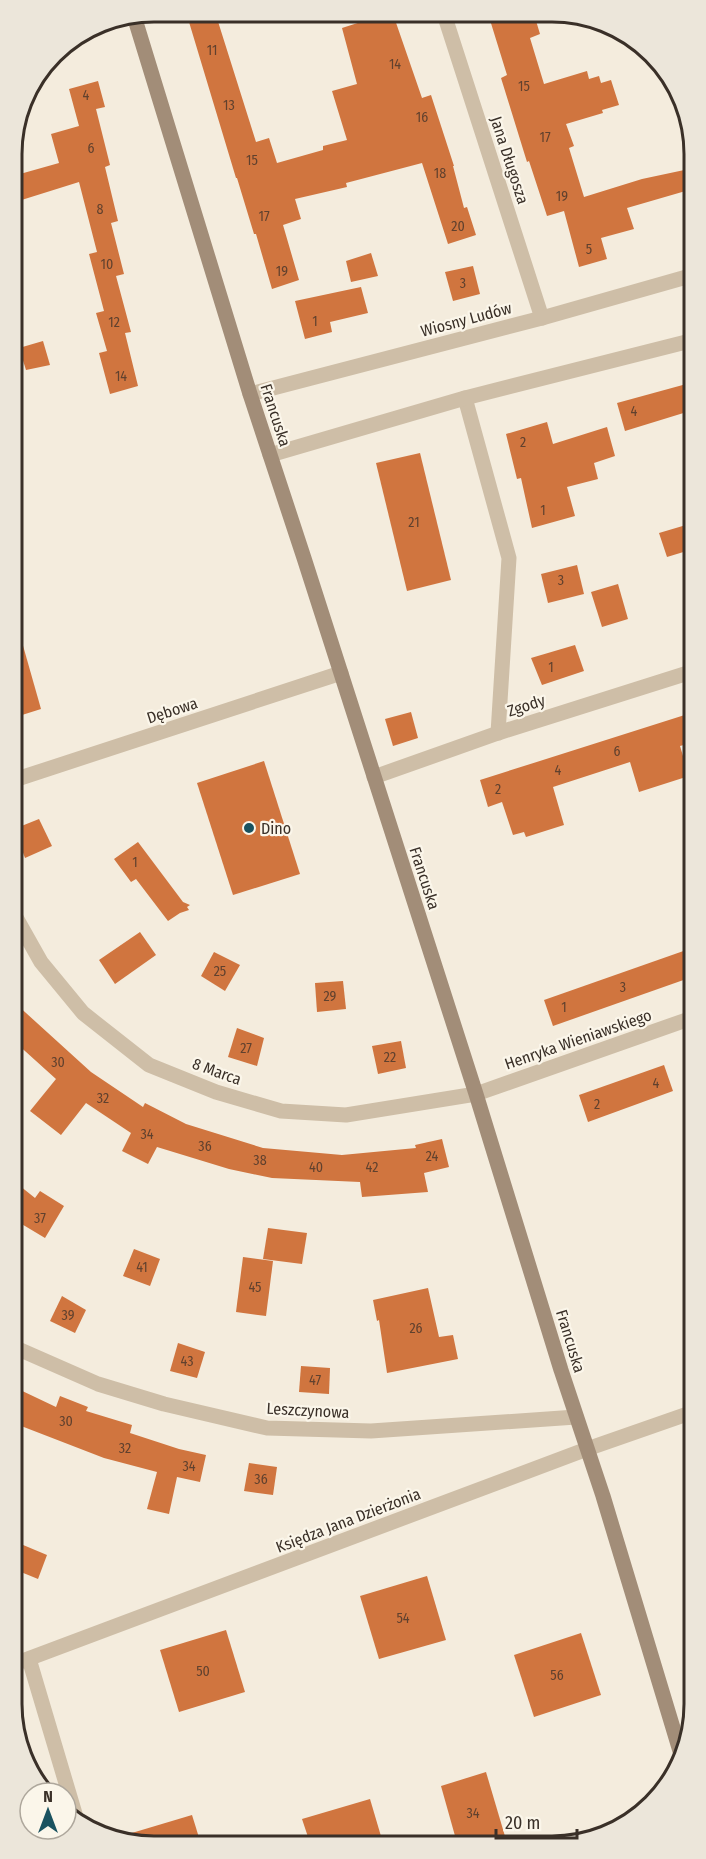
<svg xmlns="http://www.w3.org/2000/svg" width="706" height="1859" font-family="'Fira Sans Condensed',sans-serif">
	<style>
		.building { fill: #d0753f }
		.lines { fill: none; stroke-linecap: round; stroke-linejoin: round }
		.street { stroke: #cebea7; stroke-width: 15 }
		.secondary { stroke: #a28d78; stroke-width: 15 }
		.poi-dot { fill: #1a525f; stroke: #fbf6ea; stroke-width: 2 }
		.labels { text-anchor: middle; stroke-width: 4.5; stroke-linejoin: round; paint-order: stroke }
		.number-label { font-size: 14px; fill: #60412e }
		.street-label { font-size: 16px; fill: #3a3028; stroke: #fbf6ea }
		.poi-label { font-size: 16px; fill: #3a3028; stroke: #fbf6ea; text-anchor: start }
		.rim { fill: none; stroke: #3a3028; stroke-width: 3 }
	</style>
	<rect width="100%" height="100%" fill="#f4ecdd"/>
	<g class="building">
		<path d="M186 12H215L256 142 269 138 277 163 323 150V146L347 140 332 91 357 84 342 28 367 20 365 13 393 14 422 98 431 95 454 166H453L464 208 467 207 476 235 448 244 422 163 346 183 347 187 295 199 301 219 283 225 299 280 272 289 256 234H254L237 178H236Z"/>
		<path d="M508 14H534L540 34 530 38 544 84 587 71 589 79 599 76 601 83 611 80 619 105 602 110 603 113 566 124 574 146 569 148 584 197 642 179 689 169V190L627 208 634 229 601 238 607 259 579 267 564 211 547 216 529 161 527 162 501 78 507 75 490 20Z"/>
		<path d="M98 81 105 107 96 109 110 165 105 167 118 221 111 223 124 274 116 276 131 332 125 333 138 386 110 394 99 353 107 351 96 313 104 311 89 254 97 252 79 182 12 203V181L21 179 20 174 59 163 51 134 79 126 69 89Z"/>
		<path d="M371 253 378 276 351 282 346 261Z"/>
		<path d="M473 266 480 294 453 301 445 272Z"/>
		<path d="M361 287 368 313 330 322 332 332 305 339 295 301Z"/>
		<path d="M43 341 50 365 26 370 19 348Z"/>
		<path d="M690 383V411L625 431 617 403Z"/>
		<path d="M547 422 553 444 607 427 615 456 594 463 598 479 567 487 575 516 532 528 521 478 517 479 506 434Z"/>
		<path d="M420 453 451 580 407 591 376 463Z"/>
		<path d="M686 525 690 538V550L667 557 659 533Z"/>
		<path d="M577 565 584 594 548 603 541 574Z"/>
		<path d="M618 584 628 619 602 627 591 592Z"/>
		<path d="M20 635 41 709 22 715 14 688V636Z"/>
		<path d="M575 645 584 671 542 685 531 658Z"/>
		<path d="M411 712 418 738 393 746 385 719Z"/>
		<path d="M691 713V743L680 746 689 776 639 792 630 762 553 787 564 825 526 837 524 832 513 835 502 802 488 807 480 780Z"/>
		<path d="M264 761 300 874 233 895 197 783Z"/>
		<path d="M39 819 52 846 25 858 14 829Z"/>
		<path d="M138 842 183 902 190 905 187 907 189 910 180 913 168 921 136 879 131 882 114 859Z"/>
		<path d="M140 932 156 955 115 984 99 960Z"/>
		<path d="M692 948V977L553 1026 544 1000Z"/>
		<path d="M214 952 240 965 225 991 201 976Z"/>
		<path d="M343 981 346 1009 317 1012 315 983Z"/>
		<path d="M15 1003 91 1072 143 1107 145 1103 186 1124 263 1148 342 1155 416 1148 415 1145 442 1139 449 1167 424 1173 428 1192 362 1197 360 1182 272 1178 229 1169 157 1147 148 1164 122 1151 131 1133 86 1103 61 1135 30 1111 56 1079 15 1042Z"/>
		<path d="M237 1028 264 1038 257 1066 228 1057Z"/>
		<path d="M401 1041 406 1068 378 1074 372 1046Z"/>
		<path d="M664 1065 673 1091 588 1122 579 1095Z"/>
		<path d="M15 1182 35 1198 40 1191 64 1206 45 1238 15 1220Z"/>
		<path d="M268 1228 307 1233 302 1264 263 1259Z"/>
		<path d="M134 1249 160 1259 150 1286 123 1276Z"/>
		<path d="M243 1257 273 1261 266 1316 236 1312Z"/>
		<path d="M428 1288 439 1337 453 1335 458 1359 387 1373 379 1320 377 1321 373 1300Z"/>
		<path d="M62 1296 86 1310 75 1333 50 1321Z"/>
		<path d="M178 1343 205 1352 197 1378 170 1371Z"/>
		<path d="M301 1366 330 1368 329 1394 299 1392Z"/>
		<path d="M16 1388 56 1407 60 1396 88 1407 86 1411 132 1425 130 1433 179 1449 206 1455 200 1482 177 1477 169 1514 147 1509 157 1472 104 1458 16 1424Z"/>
		<path d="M249 1463 277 1467 273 1495 244 1491Z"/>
		<path d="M16 1542 47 1555 38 1579 16 1570Z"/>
		<path d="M427 1576 446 1640 379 1659 360 1596Z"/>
		<path d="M226 1630 245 1692 179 1712 160 1650Z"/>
		<path d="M581 1633 601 1695 534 1717 514 1655Z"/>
		<path d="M486 1772 507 1843H457L441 1786Z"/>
		<path d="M370 1799 383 1843H310L302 1819Z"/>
		<path d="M192 1815 201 1844H127L115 1838Z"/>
	</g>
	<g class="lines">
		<g class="street">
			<path d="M444 14 542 318"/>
			<path d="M250 394 542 318 690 276"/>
			<path d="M465 398 509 558 498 733"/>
			<path d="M270 455 465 398 690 341"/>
			<path d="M374 777 498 733 691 672"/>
			<path d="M14 780 341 673"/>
			<path d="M14 914 41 962 83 1013 149 1065 216 1092 281 1111 346 1115 476 1094 692 1018"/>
			<path d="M16 1348 98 1384 164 1404 267 1428 371 1431 576 1417"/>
			<path d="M29 1659 76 1817"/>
			<path d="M17 1663 587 1449 693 1412"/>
		</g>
		<path class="secondary" d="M134 16 250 394 304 558 476 1094 561 1370 603 1496 680 1751"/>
	</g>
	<circle class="poi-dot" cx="249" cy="828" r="6"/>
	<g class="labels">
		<g class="number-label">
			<text x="212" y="55">11</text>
			<text x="395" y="69">14</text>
			<text x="524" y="91">15</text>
			<text x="86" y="100">4</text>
			<text x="229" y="110">13</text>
			<text x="422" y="122">16</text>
			<text x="545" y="142">17</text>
			<text x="91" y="153">6</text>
			<text x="252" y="165">15</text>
			<text x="440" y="178">18</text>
			<text x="562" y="201">19</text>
			<text x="100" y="214">8</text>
			<text x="264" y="221">17</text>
			<text x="458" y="231">20</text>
			<text x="589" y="254">5</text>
			<text x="107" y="269">10</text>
			<text x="282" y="276">19</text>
			<text x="463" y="288">3</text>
			<text x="315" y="326">1</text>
			<text x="114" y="327">12</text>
			<text x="121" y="381">14</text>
			<text x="634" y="416">4</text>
			<text x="523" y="447">2</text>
			<text x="543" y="515">1</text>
			<text x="414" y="527">21</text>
			<text x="561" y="585">3</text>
			<text x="551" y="672">1</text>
			<text x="617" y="756">6</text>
			<text x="558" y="775">4</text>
			<text x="498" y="794">2</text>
			<text x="135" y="867">1</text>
			<text x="220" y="976">25</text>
			<text x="623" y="992">3</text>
			<text x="330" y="1001">29</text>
			<text x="564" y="1012">1</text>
			<text x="246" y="1053">27</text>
			<text x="390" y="1062">22</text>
			<text x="58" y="1067">30</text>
			<text x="656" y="1088">4</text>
			<text x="103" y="1103">32</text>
			<text x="597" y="1109">2</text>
			<text x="147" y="1139">34</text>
			<text x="205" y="1151">36</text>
			<text x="432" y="1161">24</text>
			<text x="260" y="1165">38</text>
			<text x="316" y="1172">40</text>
			<text x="372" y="1172">42</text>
			<text x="40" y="1223">37</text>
			<text x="142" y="1272">41</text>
			<text x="255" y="1292">45</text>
			<text x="68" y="1320">39</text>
			<text x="416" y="1333">26</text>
			<text x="187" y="1366">43</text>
			<text x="315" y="1385">47</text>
			<text x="66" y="1426">30</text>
			<text x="125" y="1453">32</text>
			<text x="189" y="1471">34</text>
			<text x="261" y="1484">36</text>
			<text x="403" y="1623">54</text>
			<text x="203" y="1676">50</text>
			<text x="557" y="1680">56</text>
			<text x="473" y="1818">34</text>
		</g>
		<g class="street-label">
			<text transform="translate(510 160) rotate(72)" y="6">Jana Długosza</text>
			<text transform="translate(466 319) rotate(-15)" y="6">Wiosny Ludów</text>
			<text transform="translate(276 415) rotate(72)" y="6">Francuska</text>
			<text transform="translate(526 705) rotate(-18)" y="6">Zgody</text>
			<text transform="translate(172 710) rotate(-18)" y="6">Dębowa</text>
			<text transform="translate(425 878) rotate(72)" y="6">Francuska</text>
			<text transform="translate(578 1039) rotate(-19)" y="6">Henryka Wieniawskiego</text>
			<text transform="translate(217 1071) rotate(20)" y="6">8 Marca</text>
			<text transform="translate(571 1341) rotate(73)" y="6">Francuska</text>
			<text transform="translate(308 1410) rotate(3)" y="6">Leszczynowa</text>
			<text transform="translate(348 1520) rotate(-21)" y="6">Księdza Jana Dzierżonia</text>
		</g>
		<g class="poi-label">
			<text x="261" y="834">Dino</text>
		</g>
	</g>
	<path d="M0 0H706V1859H0ZM154 22H552A132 132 0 0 1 684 154V1704A132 132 0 0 1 552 1836H154A132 132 0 0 1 22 1704V154A132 132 0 0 1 154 22Z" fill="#ece6da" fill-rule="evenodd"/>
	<path class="rim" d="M154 22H552A132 132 0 0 1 684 154V1704A132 132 0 0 1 552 1836H154A132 132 0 0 1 22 1704V154A132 132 0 0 1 154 22Z"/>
	<g transform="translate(48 1811)"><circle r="28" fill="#fbf6ea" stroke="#aea79c" stroke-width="1.5"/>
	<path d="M0-4.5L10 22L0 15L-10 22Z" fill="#1a525f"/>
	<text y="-9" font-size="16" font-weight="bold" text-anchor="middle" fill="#3a3028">N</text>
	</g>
	<path d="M496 1829v9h81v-9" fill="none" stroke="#3a3028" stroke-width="3"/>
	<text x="505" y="1829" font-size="18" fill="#3a3028" stroke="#fbf6ea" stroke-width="4.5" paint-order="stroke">20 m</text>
</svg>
